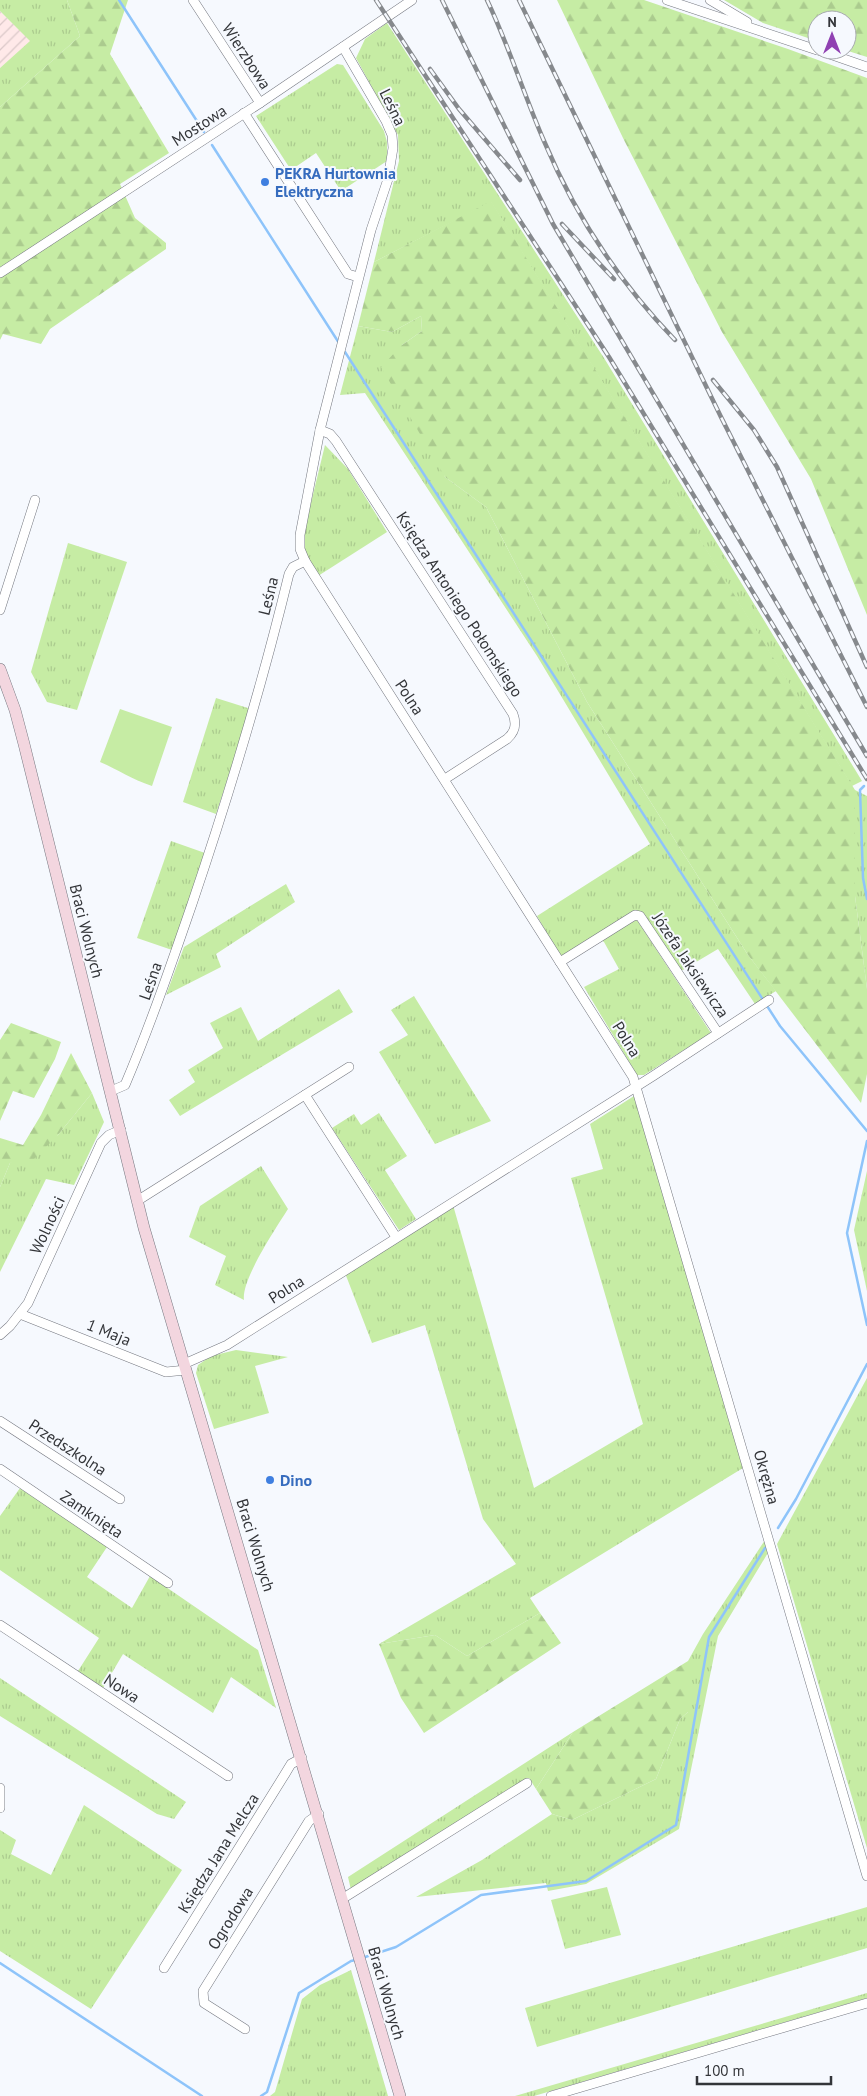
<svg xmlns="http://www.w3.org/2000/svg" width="867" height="2096" font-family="'PT Sans',sans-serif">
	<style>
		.industrial { fill: url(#industrial-furrows) }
		.grass { fill: url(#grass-tufts) }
		.forest { fill: url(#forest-firs) }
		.pitch { fill: #c6eca4 }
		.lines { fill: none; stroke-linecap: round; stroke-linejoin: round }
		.stream { stroke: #8ec4fa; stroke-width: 2.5 }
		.minor-casing { stroke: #757880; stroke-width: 10 }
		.secondary-casing { stroke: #757880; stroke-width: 12 }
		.minor { stroke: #fff; stroke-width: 9 }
		.secondary { stroke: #f3d6df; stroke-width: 11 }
		.rail-casing { stroke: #86898d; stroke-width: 4.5 }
		.rail { stroke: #f6f9fe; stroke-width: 2.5; stroke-dasharray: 8; stroke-linecap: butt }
		.shop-dot { fill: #3f7fe0; stroke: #f6f9fe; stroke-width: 2 }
		.labels { text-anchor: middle; stroke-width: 4; stroke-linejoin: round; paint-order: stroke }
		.street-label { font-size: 16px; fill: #333539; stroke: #f6f9fe }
		.shop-label { font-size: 16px; font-weight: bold; fill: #366cbe; stroke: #f6f9fe; text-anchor: start }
	</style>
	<defs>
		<pattern id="industrial-furrows" width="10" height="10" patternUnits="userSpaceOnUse" patternTransform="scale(1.25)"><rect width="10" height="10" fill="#ffe9e9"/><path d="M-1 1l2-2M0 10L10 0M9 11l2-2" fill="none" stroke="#dbc8c9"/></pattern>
		<pattern id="grass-tufts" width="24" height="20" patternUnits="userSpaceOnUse" patternTransform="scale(1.25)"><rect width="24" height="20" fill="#c6eca4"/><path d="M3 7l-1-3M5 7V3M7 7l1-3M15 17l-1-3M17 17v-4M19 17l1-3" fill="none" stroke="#abcb8e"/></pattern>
		<pattern id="forest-firs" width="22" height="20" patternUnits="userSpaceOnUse" patternTransform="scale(1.25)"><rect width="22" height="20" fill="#c6eca4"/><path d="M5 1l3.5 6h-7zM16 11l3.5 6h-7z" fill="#abcb8e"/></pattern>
	</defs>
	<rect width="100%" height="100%" fill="#f6f9fe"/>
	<path class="industrial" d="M0 11 31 41 0 68Z"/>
	<g class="grass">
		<path d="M0 0H67L80 36 0 107V68L30 41 0 11Z"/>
		<path d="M387 23 604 358 862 781 852 786 491 202 374 262 399 161 398 135 356 58 365 39Z"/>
		<path d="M337 64 343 65 384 131 387 142V161L341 191 316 153 291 170 256 116Z"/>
		<path d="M421 316 422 331 402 345 445 477 486 507 587 702 748 955 776 991 755 1004 718 949 681 971 642 913 561 958 537 916 650 844 537 656 365 393 340 395 358 326 392 332Z"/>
		<path d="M325 445 348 469 387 532 318 576 300 548Z"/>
		<path d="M68 543 127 562 77 710 47 702 31 672Z"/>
		<path d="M216 698 251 709 216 814 183 802Z"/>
		<path d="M855 790 867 796V989L855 896Z"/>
		<path d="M171 841 205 853 172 950 137 938Z"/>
		<path d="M286 884 295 902 216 954 221 967 166 995 184 947Z"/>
		<path d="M637 920 711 1033 644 1075H637L584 987 619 969 604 942 601 940 629 923Z"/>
		<path d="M339 989 353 1012 180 1116 169 1100 195 1082 188 1070 223 1048 210 1023 241 1007 258 1041Z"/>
		<path d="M414 996 491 1121 435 1144 379 1052 408 1035 391 1010Z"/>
		<path d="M92 1093 104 1122 74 1185 46 1179 0 1272V1187L10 1163 58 1135Z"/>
		<path d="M634 1096 743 1468 530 1598 540 1613 467 1656 435 1635 379 1644 516 1564 483 1519 425 1325 372 1343 345 1273 453 1205 534 1488 643 1424 571 1178 603 1169 590 1124Z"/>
		<path d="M379 1113 407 1156 385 1170 416 1219 399 1230 332 1128 354 1114 361 1125Z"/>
		<path d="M261 1166 288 1209C276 1228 241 1280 244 1300L215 1285 226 1256 189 1237 200 1206Z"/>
		<path d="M867 1171V1291L854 1230Z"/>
		<path d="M236 1350 288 1357 255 1366 269 1413 214 1429 196 1373 198 1365 211 1356Z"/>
		<path d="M867 1378V1848L777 1544Z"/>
		<path d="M20 1488 107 1547 87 1577 132 1608 150 1576 258 1650 276 1708 231 1677 213 1713 123 1654 103 1688 78 1671 99 1638 0 1570V1516Z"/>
		<path d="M765 1540 769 1551 718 1636 679 1829 586 1884 548 1891 546 1883 416 1897 482 1860 552 1814 572 1820 656 1779 680 1719 688 1712V1661L703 1634Z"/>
		<path d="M0 1678 186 1802 174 1819 157 1814 0 1716Z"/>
		<path d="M573 1732 536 1789 529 1778 351 1890 348 1877Z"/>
		<path d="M84 1805 182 1870 91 2009 0 1951V1830L16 1840 11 1854 51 1875Z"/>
		<path d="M607 1887 621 1935 565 1949 551 1900Z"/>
		<path d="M867 1907V1948L537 2047 525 2008Z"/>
		<path d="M351 1970 388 2096H270L275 2092 302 1999 320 1985Z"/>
		<path d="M867 1993V1998L534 2096H515Z"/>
	</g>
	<g class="forest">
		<path d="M67 0H128L110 54 169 153 120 184 135 218 166 243V249L50 329 41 344 3 334 0 340V107L80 36Z"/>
		<path d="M557 0H644L788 49 867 78V615L811 479 722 332 623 138Z"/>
		<path d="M724 0H867V57L845 50H847V20H817V41L763 23Z"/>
		<path d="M491 201 855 790V896L867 989V1074L861 1103 748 955 587 702 486 507 445 477 381 367 402 345 422 331 421 316 392 332 358 326 374 262Z"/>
		<path d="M11 1023 61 1042 55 1059 34 1098 13 1091 0 1121V1040Z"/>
		<path d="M71 1053 92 1093 58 1135 32 1161 10 1163 0 1187V1138L23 1145 41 1115Z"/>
		<path d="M540 1613 561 1643 424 1733 401 1698 379 1644 435 1635 467 1656Z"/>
		<path d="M688 1661V1712L680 1719 656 1779 572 1820 552 1814 536 1789 573 1732Z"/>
	</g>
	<path class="pitch" d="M120 709 172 727 152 786C131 779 119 770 100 762Z"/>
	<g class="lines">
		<g class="stream">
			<path d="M119 0 204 132"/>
			<path d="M212 145 339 343"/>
			<path d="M345 352 780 1026 867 1131"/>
			<path d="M864 786 860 790 863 878 867 899"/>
			<path d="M867 1141 847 1233 867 1325"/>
			<path d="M778 1528 796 1499 867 1364"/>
			<path d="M362 1958 396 1947 481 1895 586 1881 676 1825 709 1637 765 1548"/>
			<path d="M0 1963 202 2096"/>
			<path d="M261 2096 267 2092 299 1993 351 1961 356 1960"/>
		</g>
		<g class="minor-casing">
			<g id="minor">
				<path d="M193 0 260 103"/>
				<path d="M667 0 817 50"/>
				<path d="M710 0 747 22"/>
				<path d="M818 50 867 67"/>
				<path d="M244 113 348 274 358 277"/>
				<path d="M0 273 260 103 412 0"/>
				<path d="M320 430 330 434 336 441 513 714C517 725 515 732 507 739L445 779"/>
				<path d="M305 561 633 1077 867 1876"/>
				<path d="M0 610 35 500"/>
				<path d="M560 962 635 915 640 916 718 1033"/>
				<path d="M111 1091 125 1085C150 1026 171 965 192 904 229 795 262 685 289 574L293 567 305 561 300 549V535L320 430 371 230 388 179 393 148 392 135 386 121 343 47"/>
				<path d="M305 1095 396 1237"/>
				<path d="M137 1201 349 1067"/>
				<path d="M20 1314 166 1372 186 1370"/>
				<path d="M0 1335 10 1326 28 1303 101 1143 109 1135 121 1130"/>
				<path d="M184 1364 227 1345 653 1076 769 1000"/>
				<path d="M0 1421 120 1499"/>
				<path d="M0 1469 168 1583"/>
				<path d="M0 1625 228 1776"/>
				<path d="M0 1788V1808"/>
				<path d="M342 1899 527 1783"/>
				<path d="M164 1968 285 1774 291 1764 302 1758"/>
				<path d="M245 2029 204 2003 203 1991 309 1821 319 1814"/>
				<path d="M551 2096 867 2003"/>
			</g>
		</g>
		<g class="secondary-casing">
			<path id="secondary" d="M0 669 15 710 24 744 144 1228 400 2096"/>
		</g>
		<use href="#minor" class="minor"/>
		<use href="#secondary" class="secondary"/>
		<g class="rail-casing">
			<g id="rail">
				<path d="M376 0 609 357 867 779"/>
				<path d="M442 0 553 224 867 756"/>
				<path d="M487 0C509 46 524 95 544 141 575 215 619 282 675 340"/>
				<path d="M519 0 721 417 867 707"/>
				<path d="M430 69 459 109 520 180"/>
				<path d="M562 224 614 279"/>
				<path d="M713 380 754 430 777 467 867 667"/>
			</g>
		</g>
		<use href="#rail" class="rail"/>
	</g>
	<g class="shop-dot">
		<circle cx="265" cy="182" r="5"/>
		<circle cx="270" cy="1480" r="5"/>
	</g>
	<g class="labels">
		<g class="street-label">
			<text transform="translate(247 56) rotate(57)" y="6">Wierzbowa</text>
			<text transform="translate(393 107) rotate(64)" y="6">Leśna</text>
			<text transform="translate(199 125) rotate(-33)" y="6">Mostowa</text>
			<text transform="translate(268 596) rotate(-76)" y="6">Leśna</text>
			<text transform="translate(460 604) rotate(57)" y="6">Księdza Antoniego Połomskiego</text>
			<text transform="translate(410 697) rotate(57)" y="6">Polna</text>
			<text transform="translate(87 931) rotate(76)" y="6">Braci Wolnych</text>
			<text transform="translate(691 965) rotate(56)" y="6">Józefa Jaksiewicza</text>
			<text transform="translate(150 981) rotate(-71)" y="6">Leśna</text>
			<text transform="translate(627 1039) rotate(58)" y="6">Polna</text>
			<text transform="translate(47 1225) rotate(-65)" y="6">Wolności</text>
			<text transform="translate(286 1289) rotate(-32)" y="6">Polna</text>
			<text transform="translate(109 1332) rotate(22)" y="6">1 Maja</text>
			<text transform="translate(68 1447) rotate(33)" y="6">Przedszkolna</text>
			<text transform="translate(767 1477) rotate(74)" y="6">Okrężna</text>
			<text transform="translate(92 1514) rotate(34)" y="6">Zamknięta</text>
			<text transform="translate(256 1545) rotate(73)" y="6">Braci Wolnych</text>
			<text transform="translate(122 1688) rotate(33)" y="6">Nowa</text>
			<text transform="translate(218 1853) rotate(-58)" y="6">Księdza Jana Melcza</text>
			<text transform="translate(230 1918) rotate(-58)" y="6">Ogrodowa</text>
			<text transform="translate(387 1993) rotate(74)" y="6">Braci Wolnych</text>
		</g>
		<g class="shop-label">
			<text x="275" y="179">PEKRA Hurtownia<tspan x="275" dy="18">Elektryczna</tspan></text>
			<text x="280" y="1486">Dino</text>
		</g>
	</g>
	<g transform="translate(832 35)"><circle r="24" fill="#f6f9fe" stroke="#a8abaf"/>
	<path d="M0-4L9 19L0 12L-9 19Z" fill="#9041b2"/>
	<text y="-8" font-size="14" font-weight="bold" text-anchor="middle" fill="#333539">N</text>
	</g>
	<path d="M697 2076v8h134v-8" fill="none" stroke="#333539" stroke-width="2.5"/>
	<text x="704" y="2076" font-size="15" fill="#333539" stroke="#f6f9fe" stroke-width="4" paint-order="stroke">100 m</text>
</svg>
